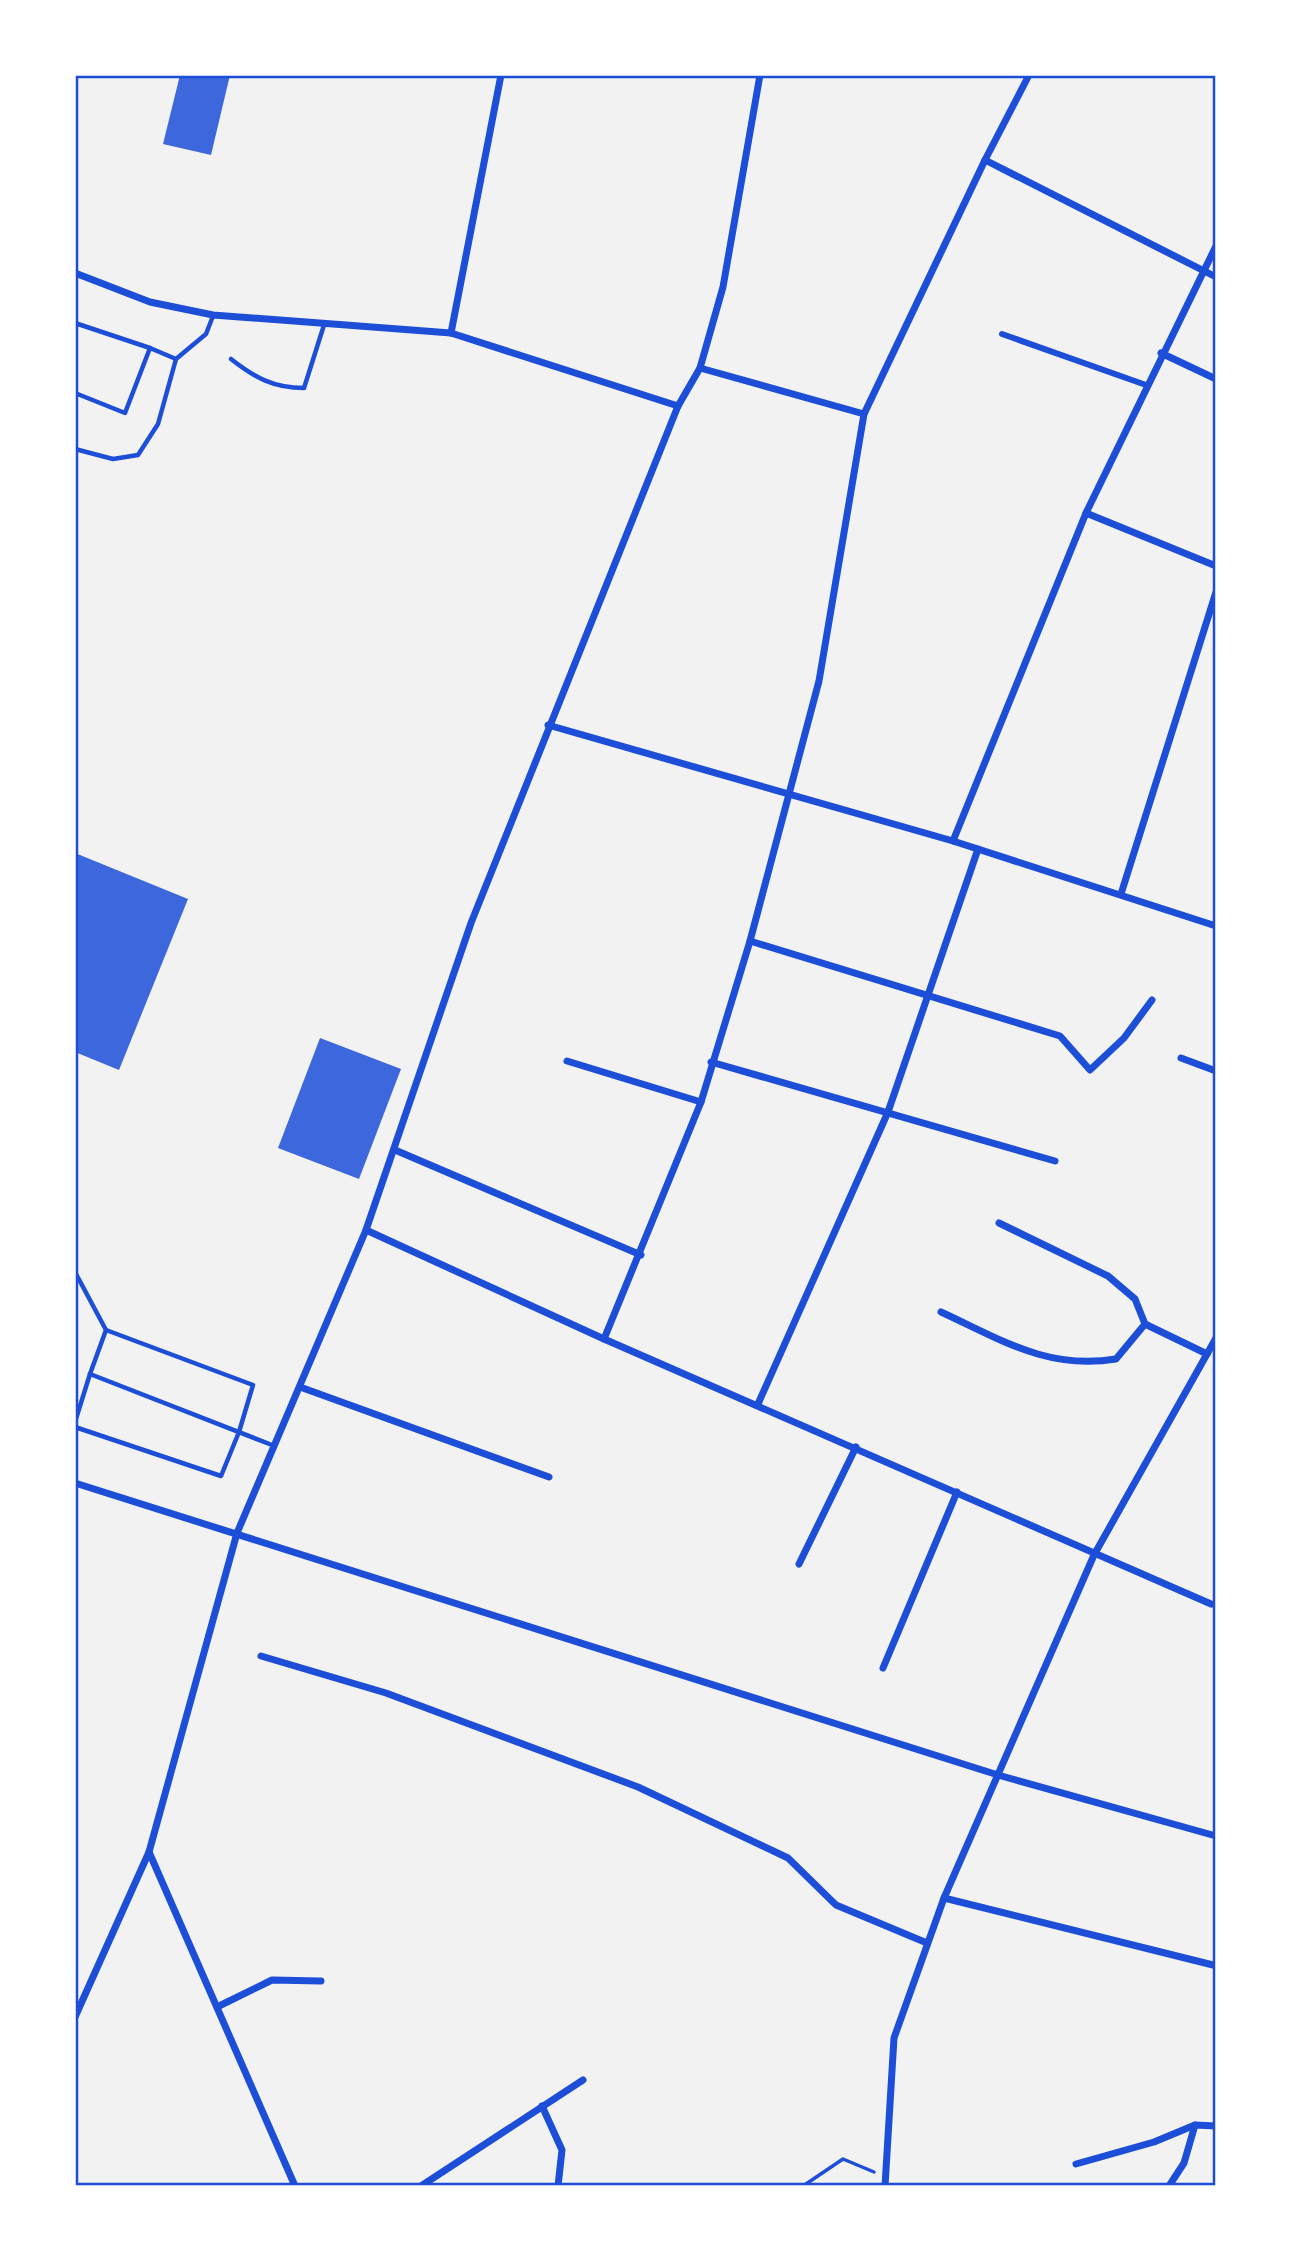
<svg xmlns="http://www.w3.org/2000/svg" width="1291" height="2261" font-family="Commissioner,sans-serif">
	<style>
		.building { fill: #3d67dc }
		.lines { fill: none; stroke-linecap: round; stroke-linejoin: round }
		.path { stroke: #1d4ed8; stroke-width: 3.5 }
		.service { stroke: #1d4ed8; stroke-width: 4.5 }
		.pedestrian { stroke: #1d4ed8; stroke-width: 6 }
		.minor { stroke: #1d4ed8; stroke-width: 7 }
		.neatline { fill: none; stroke: #1d4ed8; stroke-width: 2.5 }
	</style>
	<rect width="100%" height="100%" fill="#f2f2f2"/>
	<g class="building">
		<path d="M180 75H230L211 155 163 144Z"/>
		<path d="M75 853 188 899 119 1070 75 1052Z"/>
		<path d="M320 1038 401 1069 359 1179 278 1148Z"/>
	</g>
	<g class="lines">
		<path class="path" d="M803 2186 843 2159 874 2172"/>
		<g class="service">
			<path d="M75 323 150 348 125 413 75 393"/>
			<path d="M150 348 176 359"/>
			<path d="M231 359C255 378 274 388 304 388L324 325"/>
			<path d="M75 449 113 459 138 455 158 424 176 359 206 334 213 316"/>
			<path d="M75 1272 106 1330 90 1374 272 1445"/>
			<path d="M75 1422 90 1374"/>
			<path d="M75 1427 221 1476 239 1432 253 1385 106 1330"/>
		</g>
		<path class="pedestrian" d="M1002 334 1146 385"/>
		<g class="minor">
			<path d="M985 160 1216 277"/>
			<path d="M75 273 150 302 213 315 451 333 678 406"/>
			<path d="M451 333 501 75"/>
			<path d="M1161 353 1216 379"/>
			<path d="M700 368 864 414"/>
			<path d="M1086 513 1216 566"/>
			<path d="M548 725 953 841 1216 926"/>
			<path d="M953 841 1086 513 1216 246"/>
			<path d="M1121 894 1216 592"/>
			<path d="M750 941 1060 1036 1090 1070 1124 1038 1152 1000"/>
			<path d="M1181 1058 1216 1071"/>
			<path d="M567 1061 701 1102"/>
			<path d="M711 1062 1055 1161"/>
			<path d="M395 1150 641 1255"/>
			<path d="M999 1223 1108 1276 1135 1299 1145 1324 1207 1354"/>
			<path d="M366 1230 604 1339 1211 1604"/>
			<path d="M941 1312C1002 1340 1047 1370 1116 1359L1145 1324"/>
			<path d="M604 1339 701 1102 750 941 819 681 864 414 985 160 1029 75"/>
			<path d="M300 1387 549 1477"/>
			<path d="M758 1404 888 1112 978 849"/>
			<path d="M75 1483 998 1775 1216 1836"/>
			<path d="M799 1564 856 1447"/>
			<path d="M261 1656 386 1693 638 1787 788 1858 836 1905 927 1943"/>
			<path d="M883 1668 957 1492"/>
			<path d="M149 1852 295 2186"/>
			<path d="M944 1898 1213 1965"/>
			<path d="M217 2007 272 1980 321 1981"/>
			<path d="M75 2017 149 1852 237 1533 366 1230 471 923 678 406 700 368 723 287 760 75"/>
			<path d="M542 2106 562 2150 558 2186"/>
			<path d="M1076 2164 1154 2142 1195 2125 1216 2126"/>
			<path d="M421 2186 583 2080"/>
			<path d="M885 2186 894 2038 944 1898 1094 1555 1216 1338"/>
			<path d="M1169 2186 1184 2163 1195 2125"/>
		</g>
	</g>
	<rect width="1291" height="2261" fill="none" stroke="#ffffff" stroke-width="154"/>
	<rect x="77" y="77" width="1137" height="2107" class="neatline"/>
</svg>
